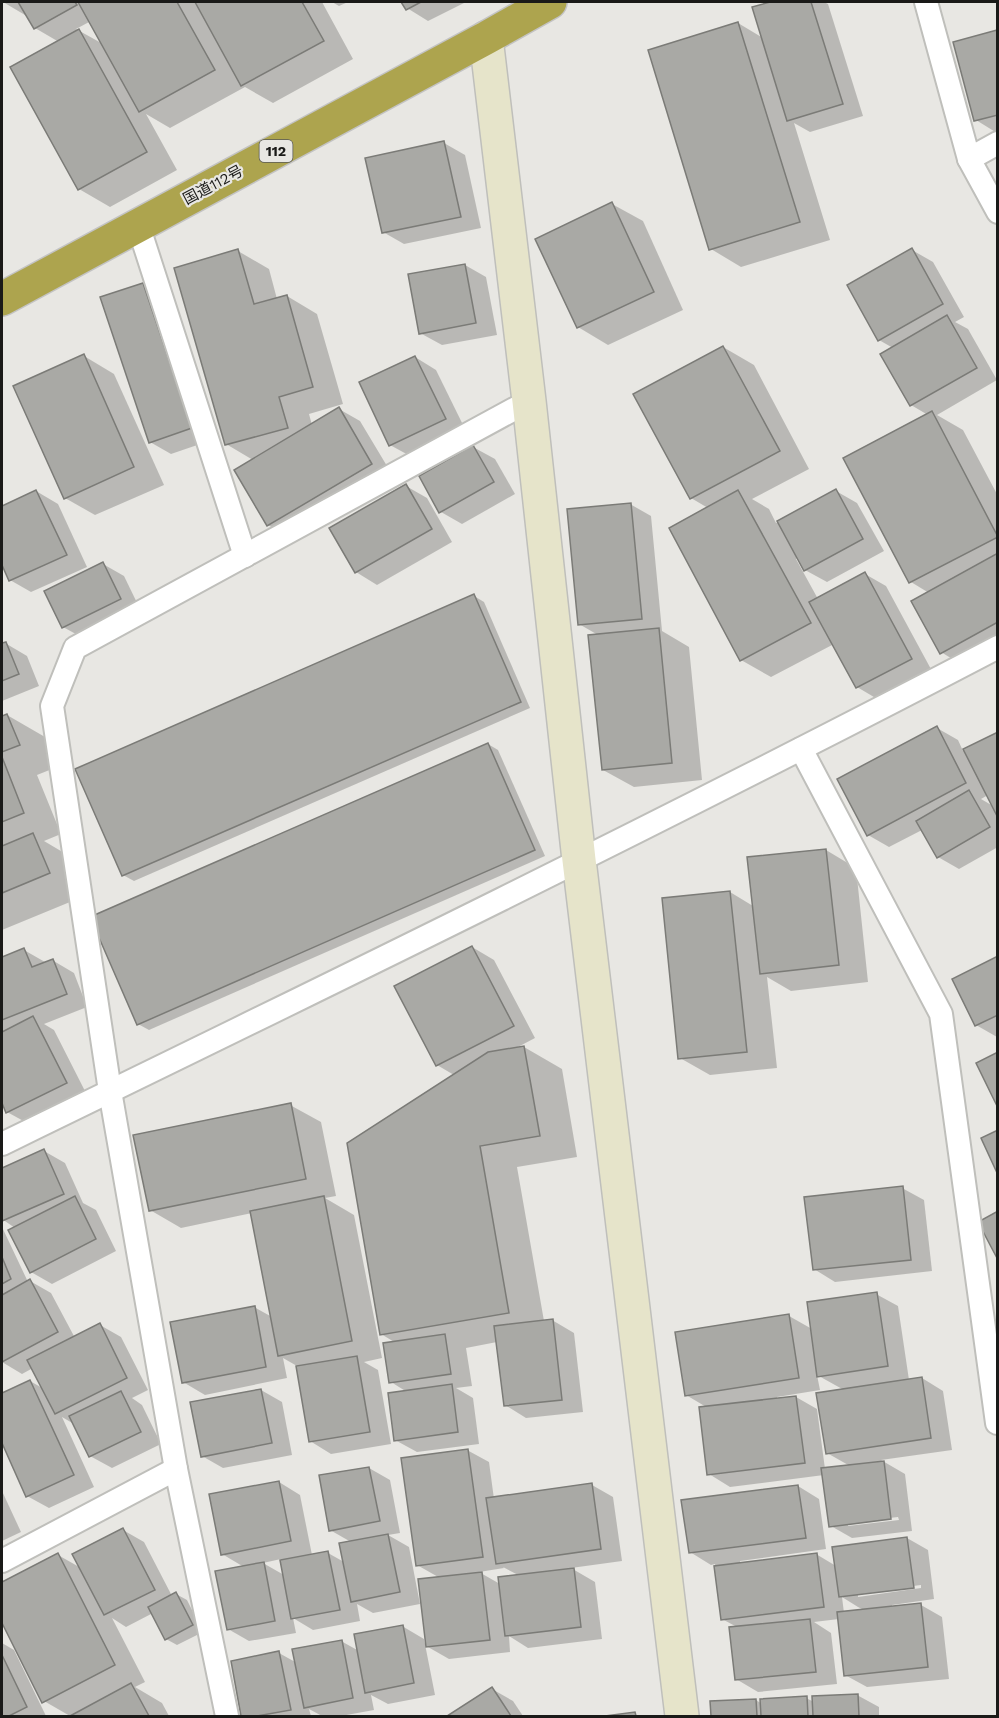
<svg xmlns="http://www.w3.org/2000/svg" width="999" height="1718" font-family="'Work Sans','Noto Sans JP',sans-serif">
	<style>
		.shadow { fill: #0003; fill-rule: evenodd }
		.building { fill: #a9a9a5; stroke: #7b7b77; stroke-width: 1.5 }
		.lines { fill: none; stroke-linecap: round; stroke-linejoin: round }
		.lane-casing { stroke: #bfbfbb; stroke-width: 26 }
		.secondary-casing { stroke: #bfbfbb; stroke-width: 36 }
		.highway-casing { stroke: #c3c3c3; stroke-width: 36 }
		.lane { stroke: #fff; stroke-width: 22 }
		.secondary { stroke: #e6e4ca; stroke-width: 33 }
		.highway { stroke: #ada44e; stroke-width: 33 }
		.labels { text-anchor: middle; stroke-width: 4.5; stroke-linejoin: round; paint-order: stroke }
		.shield { fill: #e8e7e3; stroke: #585855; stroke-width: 1.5 }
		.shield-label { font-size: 14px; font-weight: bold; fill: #1a1a18 }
		.street-label { font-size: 15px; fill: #1a1a18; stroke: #e8e7e3 }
	</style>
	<rect width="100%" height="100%" fill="#e8e7e3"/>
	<g class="shadow">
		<path d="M3 2H322L353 59 273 103 245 87 170 128 146 114 177 170 110 207 79 189 12 68 59 42 35 28 27 14 25 15ZM91 21 103 44 76 29Z"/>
		<path d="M332 2H348L339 6Z"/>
		<path d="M403 2H466L428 21 407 8Z"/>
		<path d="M775 2H824L828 4 863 116 810 132 794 123 830 240 741 267 711 249 738 23 763 38 753 8Z"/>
		<path d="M996 31 998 32 997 133 976 120Z"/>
		<path d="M444 143 465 155 481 228 404 244 383 232Z"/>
		<path d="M612 204 643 221 683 310 608 345 578 327Z"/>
		<path d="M912 250 933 262 964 317 955 322 968 329 997 380 937 415 963 430 998 496V645L962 665 941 652 929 593 911 582 845 459 928 415 911 405 893 348 879 340Z"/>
		<path d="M238 251 269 269 277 299 287 296 317 314 343 404 309 414 312 425 339 409 360 421 393 476 289 537 268 525 253 460 226 444Z"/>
		<path d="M465 265 486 277 497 335 442 345 420 333Z"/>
		<path d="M143 285 164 297 212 440 171 454 150 442Z"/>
		<path d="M723 347 754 365 809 469 752 499 769 509 776 523 836 491 857 503 884 551 827 582 805 570 798 557 796 559 818 599 865 574 886 586 932 671 879 700 857 687 834 644 771 677 741 660 708 508 691 498 635 394Z"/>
		<path d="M84 356 114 374 164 485 95 515 65 498Z"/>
		<path d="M415 357 436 370 466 431 412 457 390 445Z"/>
		<path d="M473 447 495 459 515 494 462 524 441 512Z"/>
		<path d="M406 486 427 498 452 542 377 585 356 572Z"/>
		<path d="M36 491 58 504 87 567 31 592 10 580 2 561V507Z"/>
		<path d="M630 504 651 516 662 631 689 647 702 780 634 787 603 770 598 635 579 624Z"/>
		<path d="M103 564 124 576 141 611 85 639 63 627Z"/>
		<path d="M474 596 484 602 530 708 134 881 123 875Z"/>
		<path d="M5 643 27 656 39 686 2 701V645Z"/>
		<path d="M7 715 45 737 57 767 37 775 61 834 44 841 71 857 87 895 2 930V718Z"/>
		<path d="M937 728 958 740 963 751 998 733V847L959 869 938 857 922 830 889 847 868 835ZM988 795 993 806 981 799Z"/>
		<path d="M488 744 498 750 545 856 149 1030 138 1024Z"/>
		<path d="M826 850 856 868 868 982 791 991 767 977 777 1068 710 1075 680 1058 730 892 753 906Z"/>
		<path d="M472 947 494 960 535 1038 516 1048 524 1047 562 1069 577 1157 517 1167 544 1321 552 1320 574 1333 583 1412 526 1418 505 1405 497 1342 466 1348 472 1386 456 1388 473 1398 479 1444 417 1452 395 1440 407 1392 391 1382 396 1343 381 1334 454 1075 437 1065Z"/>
		<path d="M24 950 45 962 52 960 74 973 87 1007 44 1024 54 1030 87 1095 29 1124 7 1112 2 1100V958Z"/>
		<path d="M998 958V1037H997L976 1025Z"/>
		<path d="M290 1105 321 1122 336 1196 325 1198 354 1215 382 1358 364 1362 378 1370 391 1444 331 1454 310 1441 297 1366 283 1358 287 1378 205 1395 183 1382 254 1307 272 1317 252 1213 181 1228 150 1210Z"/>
		<path d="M44 1151 65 1163 83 1203 96 1210 116 1251 52 1284 31 1272 15 1228 2 1219V1170Z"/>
		<path d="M902 1188 924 1200 932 1271 835 1282 814 1269Z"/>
		<path d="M2 1227 28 1282 30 1281 51 1293 75 1338 100 1325 121 1337 148 1390 132 1398 142 1405 161 1444 112 1468 90 1456 74 1424 62 1417 94 1487 49 1508 27 1496 2 1439V1395L30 1381 44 1389 33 1368 22 1374 2 1362Z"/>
		<path d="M876 1294 898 1306 909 1380 922 1378 943 1391 952 1450 881 1460 905 1474 912 1531 852 1538 831 1526 824 1475 730 1487 709 1474 708 1408 686 1395 789 1316 812 1329ZM817 1375 844 1390 827 1453 850 1466 825 1469 817 1409 796 1397 777 1399V1397L820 1390ZM898 1517 899 1520 848 1526V1523Z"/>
		<path d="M261 1390 282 1402 292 1455 223 1468 202 1456Z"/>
		<path d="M467 1450 489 1462 494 1499 592 1485 613 1497 622 1561 571 1568 595 1582 602 1639 528 1648 509 1636 510 1652 449 1659 428 1647 440 1578 417 1565ZM503 1567 520 1576 500 1584 479 1572 504 1568Z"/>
		<path d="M369 1468 390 1480 400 1533 388 1535 409 1547 420 1604 373 1613 357 1604 360 1621 313 1630 293 1618 296 1633 249 1641 228 1629 244 1567 222 1554 279 1482 300 1495 312 1555 328 1553 344 1562 351 1542 330 1530ZM281 1559 284 1575 263 1563Z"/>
		<path d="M798 1486 819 1499 826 1549 740 1561V1564L816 1554 836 1566 907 1538 928 1550 934 1599 892 1605V1608L921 1605 942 1617 949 1679 867 1687 845 1675 839 1619 814 1622 831 1633 837 1684 758 1692 736 1679 737 1627 722 1619 715 1564 711 1565 690 1552ZM921 1585V1588L858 1597V1593ZM842 1597 858 1607 864 1610 844 1613Z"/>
		<path d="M2 1491 21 1532 2 1541Z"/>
		<path d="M123 1530 144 1542 172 1596 176 1594 187 1600 203 1632 177 1645 166 1639 153 1613 126 1627 112 1618 145 1682 135 1687 162 1703 169 1716H70L44 1701 2 1620V1583L58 1555 81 1568Z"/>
		<path d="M402 1626 424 1639 435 1695 388 1704 371 1695 374 1710 341 1716H322L309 1709 311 1716H243L233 1662 279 1653 297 1663 341 1641 359 1651Z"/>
		<path d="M2 1643 14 1650 46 1716H2Z"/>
		<path d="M492 1689 513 1701 523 1716H450Z"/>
		<path d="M857 1695 879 1707V1716H713L712 1703 756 1700 762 1704 806 1698 814 1702Z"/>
	</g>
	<g class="building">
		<path d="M18 2H75L77 5 34 29Z"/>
		<path d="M78 2H177L215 70 139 112Z"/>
		<path d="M195 2H302L324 41 241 86Z"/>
		<path d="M401 2H421L406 10Z"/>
		<path d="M770 2H811L843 104 787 121 752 7Z"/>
		<path d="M738 22 800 222 709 250 648 50Z"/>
		<path d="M79 29 147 152 78 190 10 67Z"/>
		<path d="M997 30 998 115 974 121 953 42Z"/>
		<path d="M444 141 461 217 382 233 365 158Z"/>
		<path d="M612 202 654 292 577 328 535 239Z"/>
		<path d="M912 248 943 304 878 341 847 285Z"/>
		<path d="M238 249 254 304 287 295 313 387 279 397 288 428 225 445 174 268Z"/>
		<path d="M465 264 476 323 419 334 408 274Z"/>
		<path d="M143 283 192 428 149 443 100 297Z"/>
		<path d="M947 315 977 368 910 406 880 354Z"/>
		<path d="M723 346 780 451 690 499 633 394Z"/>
		<path d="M84 354 134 467 64 499 13 386Z"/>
		<path d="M415 356 446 419 389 446 359 382Z"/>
		<path d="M339 407 372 464 267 526 234 470Z"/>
		<path d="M932 411 998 537 909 583 843 458Z"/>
		<path d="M473 445 494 482 439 513 419 476Z"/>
		<path d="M406 484 432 529 355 573 329 528Z"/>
		<path d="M836 489 863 539 804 571 777 521Z"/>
		<path d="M36 490 67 555 9 581 2 565V506Z"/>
		<path d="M738 490 811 623 740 661 669 528Z"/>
		<path d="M631 503 642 619 578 625 567 509Z"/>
		<path d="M998 553V622L940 654 911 601Z"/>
		<path d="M103 562 121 599 62 628 44 591Z"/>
		<path d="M865 572 912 659 856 688 809 602Z"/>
		<path d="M474 594 521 702 122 876 75 769Z"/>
		<path d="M659 628 672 763 602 770 588 635Z"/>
		<path d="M6 642 19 674 2 681V643Z"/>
		<path d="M7 714 20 745 2 752V716Z"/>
		<path d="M937 726 966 783 867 836 837 779Z"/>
		<path d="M998 732V818L963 749Z"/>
		<path d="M488 743 535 850 137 1025 90 917Z"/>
		<path d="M2 757 24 813 2 822Z"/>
		<path d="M969 790 990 827 937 858 916 821Z"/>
		<path d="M33 833 50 873 2 893V846Z"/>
		<path d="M826 849 839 965 760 974 747 857Z"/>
		<path d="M730 891 747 1052 678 1059 662 898Z"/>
		<path d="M472 946 514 1026 436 1066 394 986Z"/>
		<path d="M24 948 32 967 53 959 67 994 2 1020V957Z"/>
		<path d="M998 956V1015L975 1026 952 979Z"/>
		<path d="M33 1016 67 1083 6 1113 2 1103V1032Z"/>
		<path d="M524 1046 540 1136 480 1146 509 1313 380 1335 347 1143 488 1052Z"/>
		<path d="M998 1052V1108L976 1063Z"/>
		<path d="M291 1103 306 1179 149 1211 133 1135Z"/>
		<path d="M998 1130V1175L981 1138Z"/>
		<path d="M44 1149 64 1194 2 1221V1168Z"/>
		<path d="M903 1186 911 1260 813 1270 804 1197Z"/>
		<path d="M75 1196 96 1239 30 1273 8 1230Z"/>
		<path d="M324 1196 352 1341 278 1356 250 1211Z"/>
		<path d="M998 1211V1260L978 1222Z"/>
		<path d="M2 1257 11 1279 2 1284Z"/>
		<path d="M30 1279 58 1332 2 1362V1295Z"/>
		<path d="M877 1292 888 1366 817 1377 807 1302Z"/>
		<path d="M255 1306 266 1367 182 1383 170 1322Z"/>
		<path d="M789 1314 799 1378 685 1396 675 1332Z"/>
		<path d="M553 1319 562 1400 504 1406 494 1326Z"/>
		<path d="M100 1323 127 1378 55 1414 27 1360Z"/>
		<path d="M445 1334 451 1374 389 1383 383 1343Z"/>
		<path d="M357 1356 370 1432 309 1442 296 1366Z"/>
		<path d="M922 1377 931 1438 826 1454 816 1393Z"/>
		<path d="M30 1380 74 1475 26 1497 2 1443V1393Z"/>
		<path d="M452 1384 458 1432 394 1441 388 1393Z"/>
		<path d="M261 1389 272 1443 201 1457 190 1402Z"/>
		<path d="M121 1391 141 1432 89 1457 69 1416Z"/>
		<path d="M796 1396 805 1463 707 1475 699 1407Z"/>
		<path d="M468 1449 483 1557 416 1566 401 1458Z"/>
		<path d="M884 1461 891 1519 829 1527 821 1468Z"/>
		<path d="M369 1467 380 1521 329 1531 319 1475Z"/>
		<path d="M279 1481 291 1541 221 1555 209 1494Z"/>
		<path d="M592 1483 601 1549 496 1564 486 1498Z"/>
		<path d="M798 1485 806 1538 689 1553 681 1500Z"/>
		<path d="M123 1528 155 1590 104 1615 72 1554Z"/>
		<path d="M388 1534 400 1592 351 1602 339 1543Z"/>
		<path d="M907 1537 914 1588 839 1597 832 1547Z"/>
		<path d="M328 1551 340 1610 291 1619 280 1560Z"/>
		<path d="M58 1553 115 1665 42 1703 2 1623V1582Z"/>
		<path d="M817 1553 824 1607 721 1620 714 1566Z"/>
		<path d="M264 1562 275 1621 227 1630 215 1571Z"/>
		<path d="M574 1568 581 1627 505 1636 498 1577Z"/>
		<path d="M482 1572 490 1640 426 1647 418 1579Z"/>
		<path d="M176 1592 193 1625 165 1640 148 1607Z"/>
		<path d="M921 1603 928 1667 844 1676 837 1612Z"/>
		<path d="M810 1619 816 1672 735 1680 729 1627Z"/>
		<path d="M403 1625 414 1683 365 1693 354 1634Z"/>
		<path d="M342 1640 353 1698 304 1708 292 1649Z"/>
		<path d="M279 1651 291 1710 257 1716H241L231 1661Z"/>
		<path d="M2 1655 27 1707 9 1716H2Z"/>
		<path d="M131 1683 149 1716H70Z"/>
		<path d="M492 1687 511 1716H447Z"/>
		<path d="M858 1694 859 1716H813L812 1696Z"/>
		<path d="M807 1696 808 1716H761L760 1699Z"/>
		<path d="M756 1699 757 1716H711L710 1701Z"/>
		<path d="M635 1712 636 1716H605Z"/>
	</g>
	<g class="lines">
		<g class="lane-casing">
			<g id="lane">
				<path d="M926 2 969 159 998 212"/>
				<path d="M969 159 998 143"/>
				<path d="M138 225 245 556"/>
				<path d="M801 749 941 1014 997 1423"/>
				<path d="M2 1144C335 982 669 819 998 647"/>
				<path d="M2 1561 176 1469"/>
				<path d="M227 1716 176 1469 110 1091 52 706 75 648 529 401"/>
			</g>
		</g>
		<g class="secondary-casing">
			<path id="secondary" d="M486 38 529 401 579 860 682 1716"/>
		</g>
		<g class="highway-casing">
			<path id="highway" d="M2 299 486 38 550 2"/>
		</g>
		<use href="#lane" class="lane"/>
		<use href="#secondary" class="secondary"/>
		<use href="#highway" class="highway"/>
	</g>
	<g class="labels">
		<rect class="shield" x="259.5" y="140" width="33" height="22" rx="4.5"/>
		<g class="shield-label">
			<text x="276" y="156">112</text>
		</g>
		<g class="street-label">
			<text transform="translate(213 185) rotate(-28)" y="5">国道112号</text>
		</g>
	</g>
	<rect width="999" height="1718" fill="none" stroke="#1a1a18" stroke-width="6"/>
</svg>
